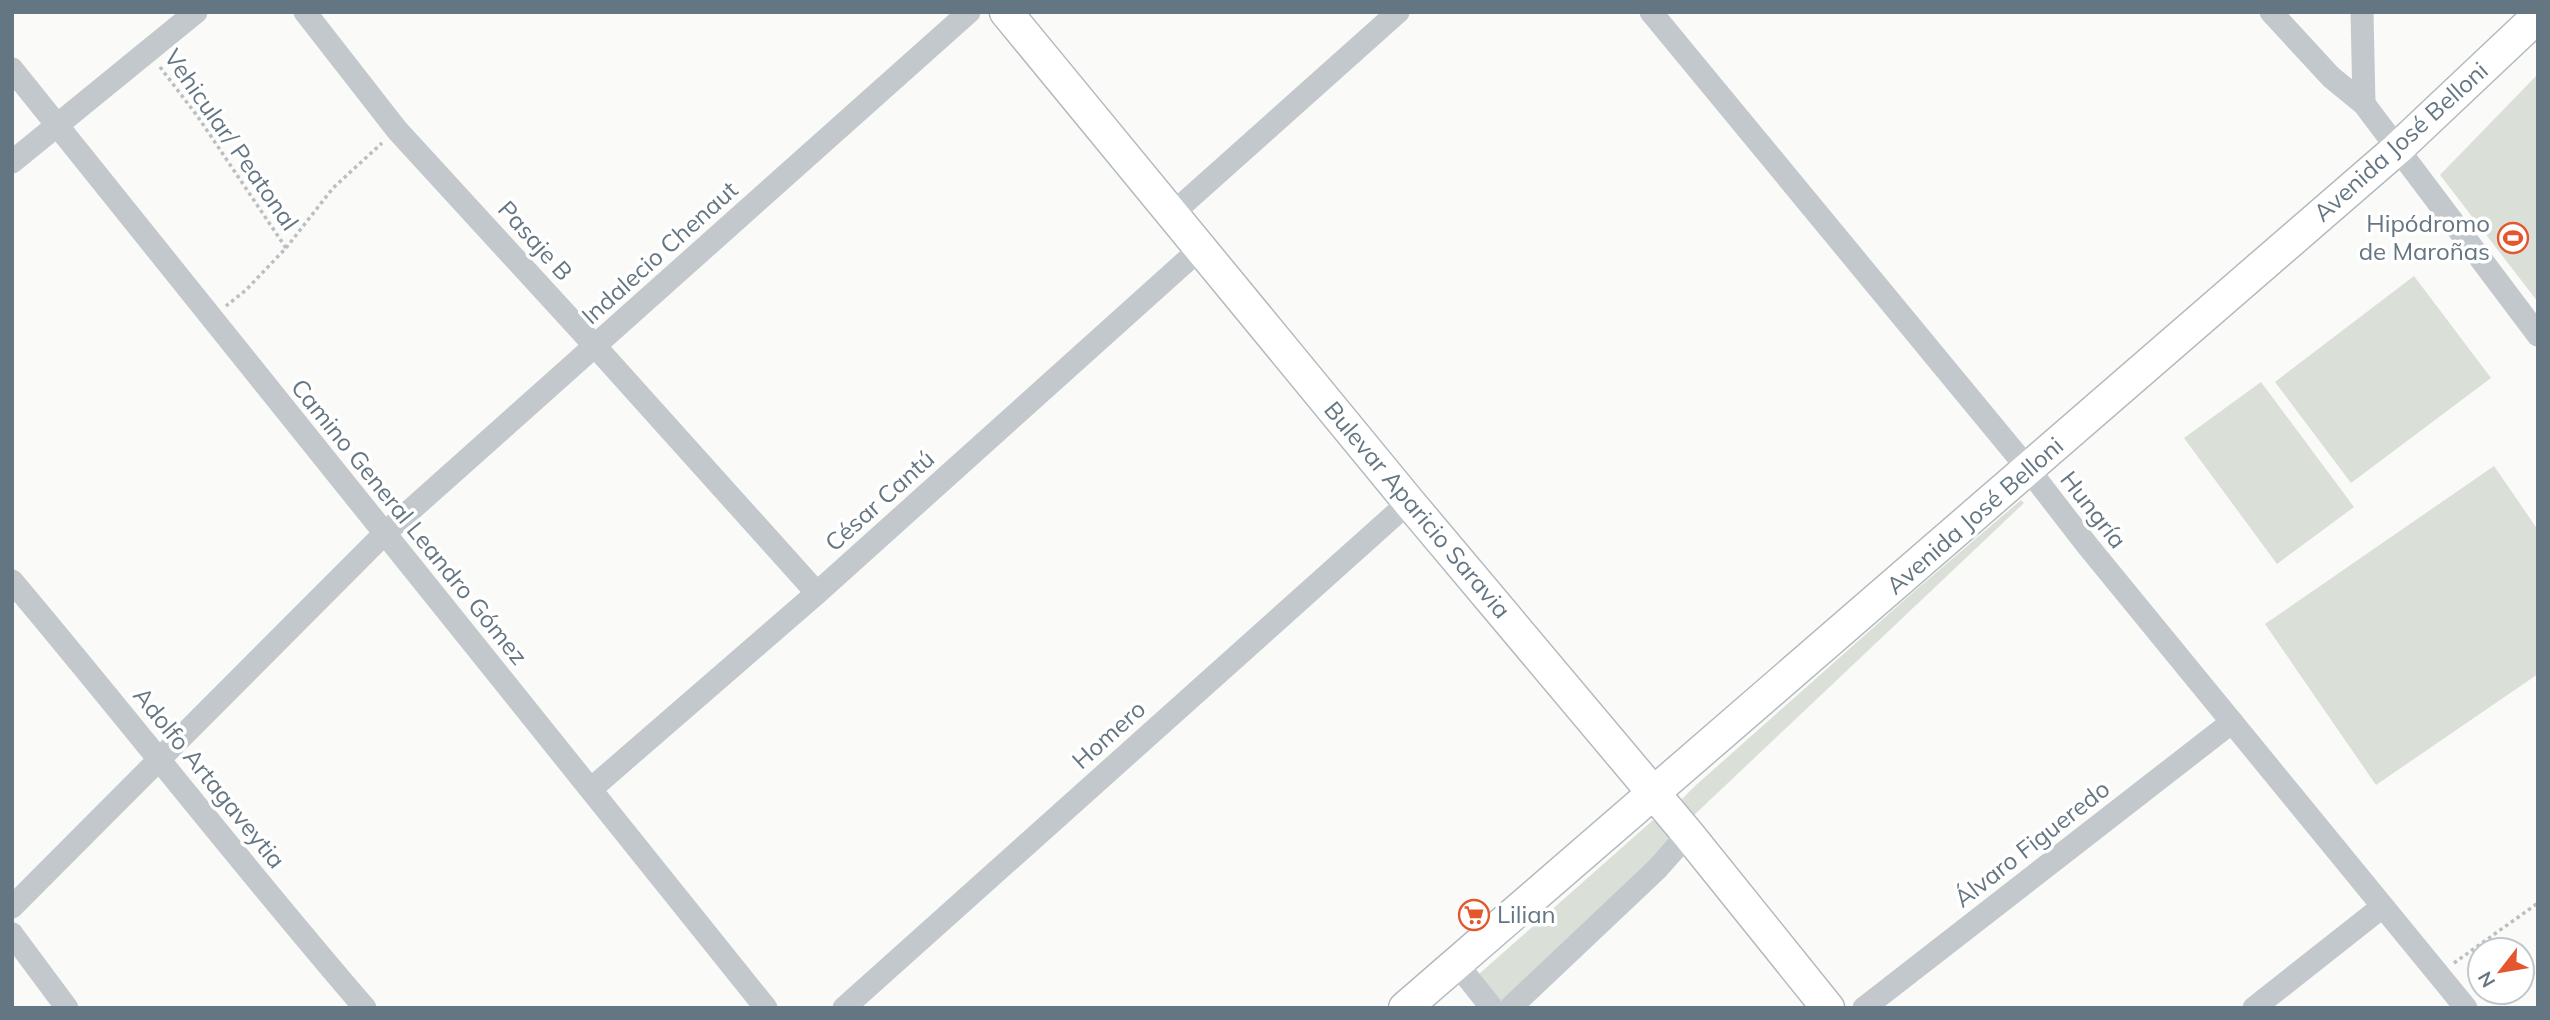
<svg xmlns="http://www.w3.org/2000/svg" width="2550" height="1020" font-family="Mulish,sans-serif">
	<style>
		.green { fill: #dadfd7 }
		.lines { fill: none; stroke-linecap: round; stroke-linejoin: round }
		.secondary-casing { stroke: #b3babf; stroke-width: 35 }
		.path { stroke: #bbbfc2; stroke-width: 3.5; stroke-dasharray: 3.5 3.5; stroke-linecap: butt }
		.street { stroke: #c3c8cc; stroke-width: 23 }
		.secondary { stroke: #fff; stroke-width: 32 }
		.labels { text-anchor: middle; stroke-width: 7; stroke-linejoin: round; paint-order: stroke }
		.street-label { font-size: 24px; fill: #657683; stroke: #fff }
		.poi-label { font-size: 24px; fill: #657683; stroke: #fff; text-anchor: end }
	</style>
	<rect width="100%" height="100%" fill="#fafaf8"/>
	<g class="green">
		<path d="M2538 74V302L2440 175Z"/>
		<path d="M2414 276 2491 378 2351 483 2275 382Z"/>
		<path d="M2261 382 2354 507 2277 564 2184 438Z"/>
		<path d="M2494 466 2538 530V674L2376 785 2265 624Z"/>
		<path d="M2021 500 2024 503 1691 818 1679 806 1682 799 1695 786 1910 595Z"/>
		<path d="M1658 819 1672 839 1665 849 1503 1000H1498L1478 978 1479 974 1652 821Z"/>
	</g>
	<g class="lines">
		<g class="secondary-casing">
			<g id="secondary">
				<path d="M1006 12 1409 502 1688 834 1828 1008"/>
				<path d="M1405 1008 2397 149 2538 16"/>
			</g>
		</g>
		<g class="path">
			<path d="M160 67 198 117 286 248 246 290 226 306"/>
			<path d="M286 248 333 188 382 143"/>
			<path d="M2454 963 2538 903"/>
		</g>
		<g class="street">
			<path d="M305 12 397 130 595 346 817 593"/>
			<path d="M1651 12 2029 470 2087 545 2466 1008"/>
			<path d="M2271 12 2331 77 2364 104 2538 335"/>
			<path d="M2362 12 2364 104"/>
			<path d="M12 69 766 1008"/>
			<path d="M12 162 196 12"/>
			<path d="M1173 213 1398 12"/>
			<path d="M12 581C131 722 244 868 365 1008"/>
			<path d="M591 789 817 593 1202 247"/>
			<path d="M12 907 385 533 969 12"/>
			<path d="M12 934 67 1008"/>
			<path d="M1457 964 1492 1008"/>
			<path d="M844 1008 1409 502"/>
			<path d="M1510 1008 1657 869 1688 834"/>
			<path d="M1864 1008 2232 722"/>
			<path d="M2254 1008 2382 907"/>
		</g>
		<use href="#secondary" class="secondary"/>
	</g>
	<defs>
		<g id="stadium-ring" transform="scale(1.575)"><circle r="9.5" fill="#fff" stroke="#e4572e" stroke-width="1.5"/><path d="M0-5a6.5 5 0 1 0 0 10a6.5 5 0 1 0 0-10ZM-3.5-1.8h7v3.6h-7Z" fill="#e4572e"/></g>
		<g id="supermarket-ring" transform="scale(1.575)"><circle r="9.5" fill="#fff" stroke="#e4572e" stroke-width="1.5"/><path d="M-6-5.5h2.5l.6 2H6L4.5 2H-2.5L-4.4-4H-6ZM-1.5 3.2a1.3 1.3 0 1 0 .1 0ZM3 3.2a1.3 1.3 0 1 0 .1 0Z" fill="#e4572e"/></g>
	</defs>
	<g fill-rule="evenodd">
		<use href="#stadium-ring" x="2513" y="238"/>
		<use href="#supermarket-ring" x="1474" y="915"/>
	</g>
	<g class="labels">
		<g class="street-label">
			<text transform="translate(231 140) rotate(55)" y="8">Vehicular/ Peatonal</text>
			<text transform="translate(2401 142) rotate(-42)" y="8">Avenida José Belloni</text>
			<text transform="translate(535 241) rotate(48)" y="8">Pasaje B</text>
			<text transform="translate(660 253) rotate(-42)" y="8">Indalecio Chenaut</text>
			<text transform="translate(880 501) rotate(-42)" y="8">César Cantú</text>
			<text transform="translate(1417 510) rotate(50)" y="8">Bulevar Aparicio Saravia</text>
			<text transform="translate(2093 510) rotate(52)" y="8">Hungría</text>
			<text transform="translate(1975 516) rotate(-41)" y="8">Avenida José Belloni</text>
			<text transform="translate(409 522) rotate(51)" y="8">Camino General Leandro Gómez</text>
			<text transform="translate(1109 735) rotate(-42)" y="8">Homero</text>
			<text transform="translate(209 778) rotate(51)" y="8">Adolfo Artagaveytia</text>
			<text transform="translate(2032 844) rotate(-38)" y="8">Álvaro Figueredo</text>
		</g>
		<g class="poi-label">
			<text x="2490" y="232">Hipódromo<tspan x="2490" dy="28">de Maroñas</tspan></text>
			<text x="1497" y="923" text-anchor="start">Lilian</text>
		</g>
	</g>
	<rect width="2550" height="1020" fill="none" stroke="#657683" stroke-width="28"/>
	<g transform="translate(2501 971) rotate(239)"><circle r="33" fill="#ffffff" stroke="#c1c8cd" stroke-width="2"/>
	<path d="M0-5L12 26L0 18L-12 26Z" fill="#e4572e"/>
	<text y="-10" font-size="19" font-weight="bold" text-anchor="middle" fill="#657683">N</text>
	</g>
</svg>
